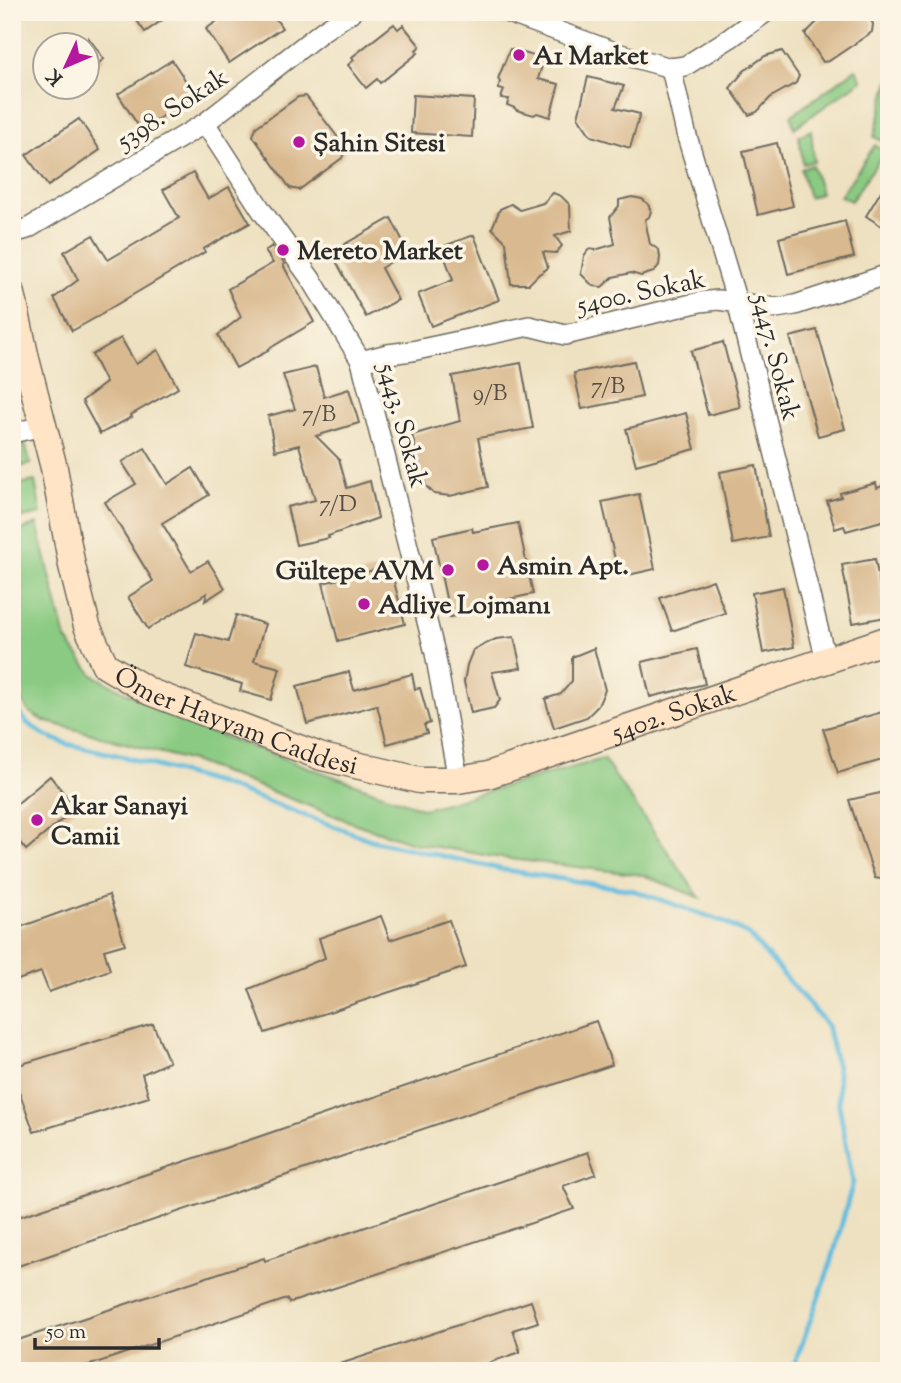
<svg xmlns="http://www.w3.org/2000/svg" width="901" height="1383" font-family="'Sorts Mill Goudy',serif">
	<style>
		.green { fill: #8aca82; stroke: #5a7a56; stroke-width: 2 }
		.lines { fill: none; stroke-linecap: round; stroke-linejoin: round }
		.stream { stroke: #5fbcdd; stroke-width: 5 }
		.building { fill: #d9b98f }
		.street-casing { stroke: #6f6b60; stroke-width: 22 }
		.secondary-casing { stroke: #6f6b60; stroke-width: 29 }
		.street { stroke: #fff; stroke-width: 19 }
		.secondary { stroke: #ffe4c6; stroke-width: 26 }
		.poi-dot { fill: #b5179e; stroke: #fcf5e5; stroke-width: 2.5 }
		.labels { text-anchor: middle; stroke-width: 7; stroke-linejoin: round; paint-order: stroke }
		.number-label { font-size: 23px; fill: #564e44 }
		.poi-label { font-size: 26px; font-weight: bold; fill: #2b2b2b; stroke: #fcf5e5; text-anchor: start }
		.street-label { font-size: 26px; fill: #2b2b2b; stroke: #fcf5e5 }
	</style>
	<rect width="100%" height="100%" fill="#fcf5e5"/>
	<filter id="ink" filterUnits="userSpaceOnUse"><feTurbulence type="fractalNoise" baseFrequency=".0143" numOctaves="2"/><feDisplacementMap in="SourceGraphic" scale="14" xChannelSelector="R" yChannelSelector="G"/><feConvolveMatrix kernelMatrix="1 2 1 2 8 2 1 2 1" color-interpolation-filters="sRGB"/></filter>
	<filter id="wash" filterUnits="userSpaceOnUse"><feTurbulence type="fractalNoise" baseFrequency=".00686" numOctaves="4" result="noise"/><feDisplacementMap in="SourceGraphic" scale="28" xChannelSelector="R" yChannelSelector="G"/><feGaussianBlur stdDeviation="1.57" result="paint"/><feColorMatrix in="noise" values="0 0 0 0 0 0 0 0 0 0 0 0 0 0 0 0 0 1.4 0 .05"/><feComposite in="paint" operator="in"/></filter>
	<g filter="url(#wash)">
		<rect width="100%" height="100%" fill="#eee1c1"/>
		<g class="green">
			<path d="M856 69 862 80 794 128 791 116Z"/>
			<path d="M889 80V132L886 143 874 137Z"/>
			<path d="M811 130 814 161 803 164 799 136Z"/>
			<path d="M875 145 885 151 851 201 840 196Z"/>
			<path d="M812 165 821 193 809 198 801 169Z"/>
			<path d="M25 444 31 464 12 469V447Z"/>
			<path d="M35 481 41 514 22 518 15 485Z"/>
			<path d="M37 524 66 639 93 675 180 721 424 809 603 759 700 898 643 875 502 858 413 843 356 824 195 762 44 721 29 712 12 686V534Z"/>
		</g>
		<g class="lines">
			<path class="stream" d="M12 702 26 722 44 735 67 744 125 757 220 784 371 840 505 870 632 890 722 921 749 935 827 1025 838 1072 839 1105 853 1182 832 1260 792 1371"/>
		</g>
		<g id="blocks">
			<g class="building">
				<path d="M131 12H174L145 32Z"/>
				<path d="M230 12H271L282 28 229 63 206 29Z"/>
				<path d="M827 12H866L873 24 872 32 829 61 823 62 805 34Z"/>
				<path d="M394 24 398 29 403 25 420 46 416 50 418 53 380 83 377 79 366 88 348 65 354 60 352 57Z"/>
				<path d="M88 37 104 59 88 71Z"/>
				<path d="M510 49 544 59 538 79 559 84 550 117 537 113 534 115 516 110 515 108 507 105 509 99 501 98 504 90 498 89 500 82 498 79Z"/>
				<path d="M782 51 799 76 796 83 771 97 757 112 749 115 730 88 744 71 765 56Z"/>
				<path d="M172 60 195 95 141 130 118 94Z"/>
				<path d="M588 77 624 86 615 108 640 114 630 148 591 136 578 117Z"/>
				<path d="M413 95 474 99 472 137 411 133Z"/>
				<path d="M306 96 346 148 342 158 299 190 290 188 253 136 256 127 298 97Z"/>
				<path d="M79 119 100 150 48 186 26 155Z"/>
				<path d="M777 143 793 206 758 215 743 151Z"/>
				<path d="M193 173 208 199 229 187 250 223 203 249 205 252 104 312V313L72 331 54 298 78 280 64 252 93 235 108 260 179 218 163 190Z"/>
				<path d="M889 178V231L866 216Z"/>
				<path d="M553 193 561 196 570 205 571 231 555 236 562 246 556 253 543 252 548 268 539 274 529 284H511L506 242 492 228 500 209 511 204 520 210 543 203Z"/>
				<path d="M632 197 642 199 648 204 651 211 649 217 645 220 650 244 659 250 660 257 659 265 654 272 647 274 641 276 631 273 613 277 602 287 593 286 581 274 584 256 589 249 595 250 615 244 610 217 619 206V200Z"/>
				<path d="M391 218 408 251 381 268 398 300 366 317 331 252Z"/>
				<path d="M845 221 854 257 788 274 779 238Z"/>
				<path d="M474 235 499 300 431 326 418 294 453 280 441 247Z"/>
				<path d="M272 246 285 264 283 265 314 322 267 350 268 351 236 368 218 335 241 317 228 289 273 263 265 251Z"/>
				<path d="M817 330 845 429 818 436 790 337Z"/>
				<path d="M121 338 136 364 158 350 178 388 131 415 132 417 100 434 82 401 106 383 92 355Z"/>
				<path d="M723 342 740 407 708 415 691 351Z"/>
				<path d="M634 361 642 397 582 409 574 373Z"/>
				<path d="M521 363 533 428 478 438 488 487 450 496 434 494 426 486 412 435 460 421 452 376Z"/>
				<path d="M316 367 324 397 349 389 359 423 316 436 339 459 347 488 370 481 378 518 328 536 329 538 296 545 287 507 315 500 299 445 275 451 268 416 295 409 283 375Z"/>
				<path d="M686 413 695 449 636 465 626 429Z"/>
				<path d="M145 448 167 484 193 468 209 495 162 523 191 571 208 561 225 588 205 601 207 593 148 629 128 597 153 581 105 502 136 484 122 462Z"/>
				<path d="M756 465 769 537 733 544 720 472Z"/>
				<path d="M876 483 877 488 889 484V519L846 531 844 526 835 529 827 501 841 497 840 493Z"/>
				<path d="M639 494 655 569 619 577 602 502Z"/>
				<path d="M518 523 533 594 486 604 487 609 450 617 433 537 472 528 473 532Z"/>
				<path d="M875 559 886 617 853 623 842 565Z"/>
				<path d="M390 566 405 624 338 641 323 583Z"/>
				<path d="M713 580 725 613 672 631 660 598Z"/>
				<path d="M783 587 794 647 763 653 752 593Z"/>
				<path d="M236 615 265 624 254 661 280 668 271 700 240 691 242 684 186 667 196 633 228 642Z"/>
				<path d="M514 637 521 668 492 672 500 700 494 708 471 713 464 682 467 665 473 650 496 639Z"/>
				<path d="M594 648 605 690 598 706 587 717 554 728 545 699 561 694 572 681V657Z"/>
				<path d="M697 649 705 684 650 697 642 662Z"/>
				<path d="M349 672 354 690 412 674 415 689 420 688 430 723 424 725 427 733 387 744 377 705 307 724 297 686Z"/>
				<path d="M889 710V758L838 773 823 729Z"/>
				<path d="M50 776 76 808 26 850 12 833V808Z"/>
				<path d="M889 791V880L875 878 849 800Z"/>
				<path d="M109 895 125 944 104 950 110 970 49 992 41 972 12 982V930Z"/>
				<path d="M381 916 390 940 449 920 466 967 265 1033 249 989 325 958 319 938Z"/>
				<path d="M596 1021 612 1065 12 1268V1219L258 1137Z"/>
				<path d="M153 1024 169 1062 142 1074 149 1097 34 1132 12 1072V1067Z"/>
				<path d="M588 1152 596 1174 563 1186 574 1209 289 1303 287 1299 72 1371H12V1342L264 1258 265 1261Z"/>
				<path d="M531 1301 538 1322 513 1330 520 1352 465 1371H328V1368Z"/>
			</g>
		</g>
	</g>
	<g filter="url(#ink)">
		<use href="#blocks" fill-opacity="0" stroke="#6f6b60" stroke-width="2"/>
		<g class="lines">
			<g class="street-casing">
				<g id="street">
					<path d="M506 12 617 53 671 68 685 66 730 38 766 12"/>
					<path d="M671 68 686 133 737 302 826 660"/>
					<path d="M205 123 262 211 313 282 361 361 435 653 458 780"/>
					<path d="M12 233 27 229 205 123 324 30 352 12"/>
					<path d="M361 361 388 354 412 351 529 326 565 335 700 302 718 300 776 308 795 305 889 274"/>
					<path d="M12 433 43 426"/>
				</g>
			</g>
			<g class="secondary-casing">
				<g id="secondary">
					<path id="s1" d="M12 294 26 359 54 468 72 566 87 626 105 665 150 692 322 757 419 780H458L488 775 889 639"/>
				</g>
			</g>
			<use href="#street" class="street"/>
			<use href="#secondary" class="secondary"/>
		</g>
	</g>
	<g class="poi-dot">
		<circle cx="519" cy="55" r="7"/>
		<circle cx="299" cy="142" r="7"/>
		<circle cx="283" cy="250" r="7"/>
		<circle cx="483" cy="565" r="7"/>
		<circle cx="448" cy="570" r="7"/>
		<circle cx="364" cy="604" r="7"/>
		<circle cx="37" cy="820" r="7"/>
	</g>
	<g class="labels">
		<g class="number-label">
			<text x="608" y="393">7/B</text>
			<text x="490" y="400">9/B</text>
			<text x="319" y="421">7/B</text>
			<text x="338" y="511">7/D</text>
		</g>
		<g class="poi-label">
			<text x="533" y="64">A1 Market</text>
			<text x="313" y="151">Şahin Sitesi</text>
			<text x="297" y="259">Mereto Market</text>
			<text x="497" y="574">Asmin Apt.</text>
			<text x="434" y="579" text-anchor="end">Gültepe AVM</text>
			<text x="378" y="613">Adliye Lojmanı</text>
			<text x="51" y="814">Akar Sanayi<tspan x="51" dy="30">Camii</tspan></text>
		</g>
		<g class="street-label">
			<text transform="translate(172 108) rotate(-33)" y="9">5398. Sokak</text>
			<text transform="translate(641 291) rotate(-12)" y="9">5400. Sokak</text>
			<text transform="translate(777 357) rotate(76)" y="9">5447. Sokak</text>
			<text transform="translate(404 425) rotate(75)" y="9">5443. Sokak</text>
			<text dy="9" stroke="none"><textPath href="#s1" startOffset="985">5402. Sokak</textPath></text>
			<text dy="9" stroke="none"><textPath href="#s1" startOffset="527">Ömer Hayyam Caddesi</textPath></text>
		</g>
	</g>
	<rect width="901" height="1383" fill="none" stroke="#fcf5e5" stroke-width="42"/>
	<g transform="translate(66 66) rotate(226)"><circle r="33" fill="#fcf5e5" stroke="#a8a49b" stroke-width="2"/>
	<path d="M0-5L12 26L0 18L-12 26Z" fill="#b5179e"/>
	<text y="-10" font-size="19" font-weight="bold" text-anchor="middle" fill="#2b2b2b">K</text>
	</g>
	<path d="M35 1338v10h124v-10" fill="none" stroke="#2b2b2b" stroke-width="3.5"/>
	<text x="46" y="1338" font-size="21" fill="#2b2b2b" stroke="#fcf5e5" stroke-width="5" paint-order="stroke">50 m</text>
</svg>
